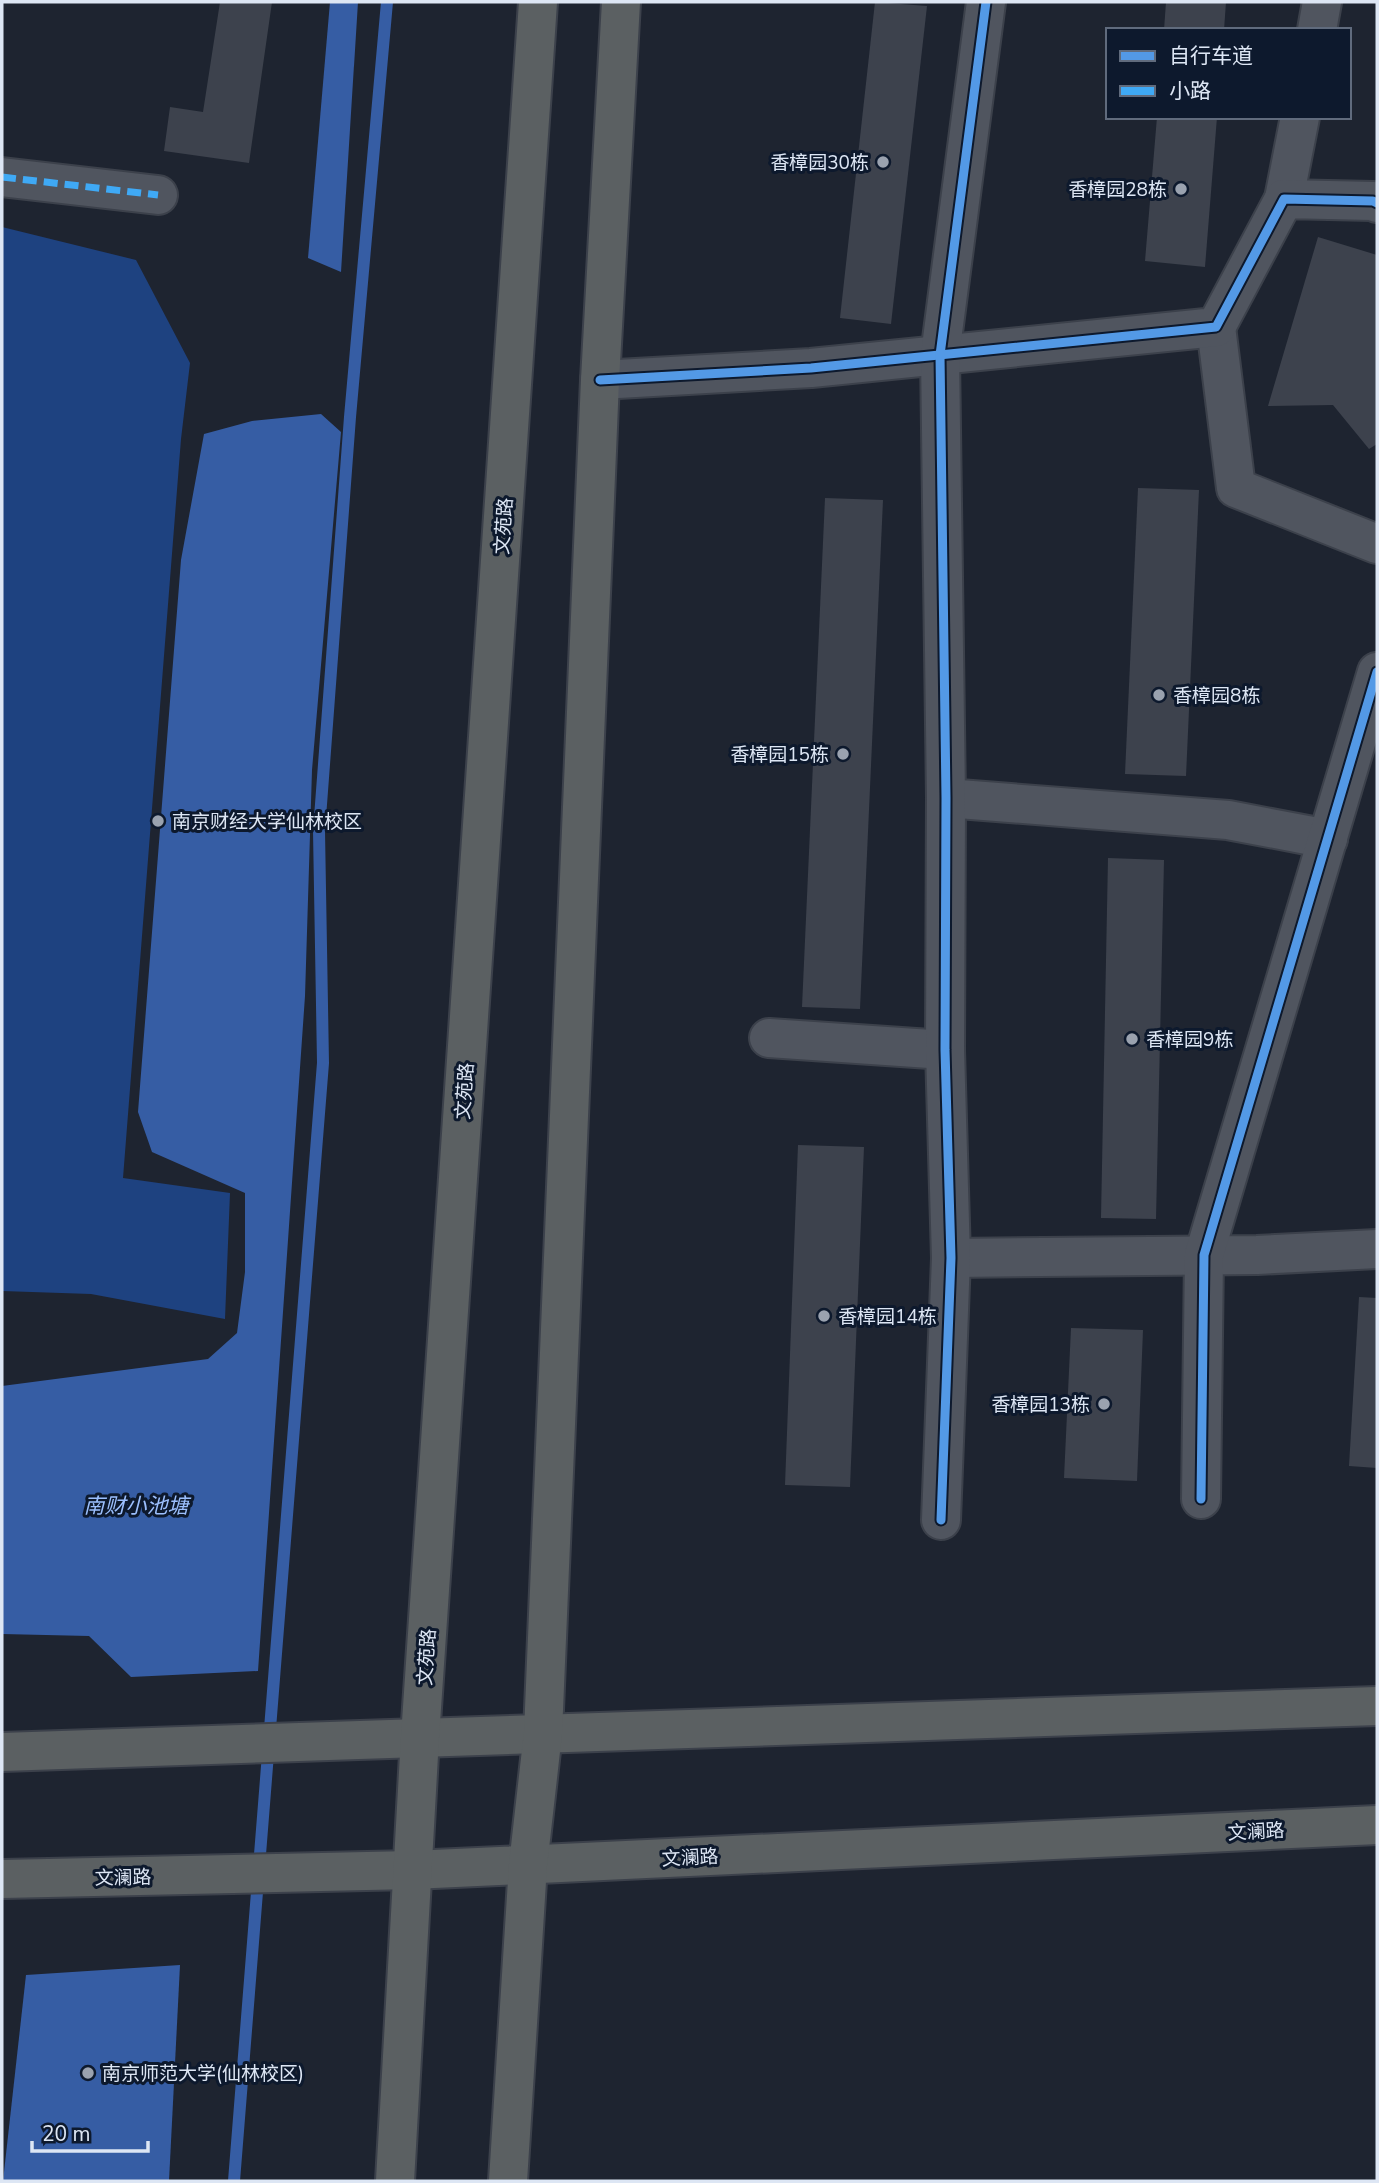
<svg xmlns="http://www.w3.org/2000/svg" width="1379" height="2183" font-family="'Nunito Sans','Noto Sans SC',sans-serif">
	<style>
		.green { fill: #1e4280 }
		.water { fill: #365da4 }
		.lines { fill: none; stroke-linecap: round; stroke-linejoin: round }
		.stream { stroke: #365da4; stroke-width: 12 }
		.building { fill: #3d424d }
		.minor-casing { stroke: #3c414b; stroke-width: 42 }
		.major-casing { stroke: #3c414b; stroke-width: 42 }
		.minor { stroke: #50555f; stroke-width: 38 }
		.major { stroke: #5b6062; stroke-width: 38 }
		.quiet { stroke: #3fa9f5; stroke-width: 7; stroke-dasharray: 14 7; stroke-linecap: butt }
		.cycleway-casing { stroke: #0d192d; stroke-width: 13 }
		.cycleway { stroke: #5399e6; stroke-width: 9 }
		.poi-dot { fill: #9aa2af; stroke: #0d192d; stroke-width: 2.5 }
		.labels { text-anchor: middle; stroke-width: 6; stroke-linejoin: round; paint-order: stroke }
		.poi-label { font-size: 19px; fill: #dde6f4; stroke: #0d192d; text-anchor: start }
		.street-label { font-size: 19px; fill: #dde6f4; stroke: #0d192d }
		.water-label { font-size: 21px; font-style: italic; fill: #9bbffd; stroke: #0d192d }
	</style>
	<rect width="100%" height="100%" fill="#1e2430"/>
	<path class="green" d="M2 227 136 260 190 363 181 439 123 1178 230 1193 225 1319 91 1294 2 1291Z"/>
	<g class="water">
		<path d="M330 2H358L341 272 308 258Z"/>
		<path d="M321 414 341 432 312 770 305 996 258 1671 131 1677 89 1636 2 1634V1386L208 1359 237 1333 245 1272V1193L152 1152 138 1112 181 560 204 434 252 421Z"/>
		<path d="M180 1965 169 2181H3L26 1975Z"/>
	</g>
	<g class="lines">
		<path class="stream" d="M234 2181 323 1063 319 831 350 417 387 2"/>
	</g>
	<g class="building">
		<path d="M220 2H272L249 163 164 151 170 107 203 112Z"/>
		<path d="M875 2 927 6 891 324 840 318Z"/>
		<path d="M1166 2H1226L1224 30H1164Z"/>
		<path d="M1157 117H1217L1205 267 1145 261Z"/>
		<path d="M1318 237 1377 255V444L1369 449 1333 405 1268 406Z"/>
		<path d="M1138 488 1199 490 1186 776 1125 774Z"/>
		<path d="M825 498 883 500 860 1009 802 1007Z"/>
		<path d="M1108 858 1164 860 1156 1219 1101 1218Z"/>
		<path d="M798 1145 864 1147 850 1487 785 1485Z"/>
		<path d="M1359 1297 1377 1298V1468L1349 1466Z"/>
		<path d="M1071 1328 1143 1330 1137 1481 1064 1478Z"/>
	</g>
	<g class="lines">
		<g class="minor-casing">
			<g id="minor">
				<path d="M1317 30 1322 2"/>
				<path d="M2 177 158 195"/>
				<path d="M1284 199 1300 117"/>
				<path d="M1216 327 1236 488 1377 544"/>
				<path d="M600 380 811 368 1216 327 1284 199 1373 201 1377 203"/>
				<path d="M946 798 1228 820 1328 839"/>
				<path d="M769 1038 945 1050"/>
				<path d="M951 1258 1257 1255 1377 1249"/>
				<path d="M1201 1499 1204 1255 1377 672"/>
				<path d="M941 1520 951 1258 945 1050 946 798 940 355 986 2"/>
			</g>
		</g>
		<g class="major-casing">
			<g id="major">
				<path d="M2 1752 1377 1706"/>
				<path d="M2 1879 412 1870 1377 1825"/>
				<path d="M395 2181 420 1737 538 2"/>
				<path d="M508 2181 528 1865 543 1733 600 380 621 2"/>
			</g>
		</g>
		<use href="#minor" class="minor"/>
		<use href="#major" class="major"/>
		<path class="quiet" d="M2 177 158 195"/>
		<g class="cycleway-casing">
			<g id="cycleway">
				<path d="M600 380 811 368 1216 327 1284 199 1373 201 1377 203"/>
				<path d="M1201 1499 1204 1255 1377 672"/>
				<path d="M941 1520 951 1258 945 1050 946 798 940 355 986 2"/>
			</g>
		</g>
		<use href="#cycleway" class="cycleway"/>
	</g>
	<g class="poi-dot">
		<circle cx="883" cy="162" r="7"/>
		<circle cx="1181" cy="189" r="7"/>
		<circle cx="1159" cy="695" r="7"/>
		<circle cx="843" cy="754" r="7"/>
		<circle cx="158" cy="821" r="7"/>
		<circle cx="1132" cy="1039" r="7"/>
		<circle cx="824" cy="1316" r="7"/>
		<circle cx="1104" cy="1404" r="7"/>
		<circle cx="88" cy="2073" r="7"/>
	</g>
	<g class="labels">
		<g class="poi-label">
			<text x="869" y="169" text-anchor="end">香樟园30栋</text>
			<text x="1167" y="196" text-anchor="end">香樟园28栋</text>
			<text x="1173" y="702">香樟园8栋</text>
			<text x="829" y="761" text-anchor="end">香樟园15栋</text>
			<text x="172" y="828">南京财经大学仙林校区</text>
			<text x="1146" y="1046">香樟园9栋</text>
			<text x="838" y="1323">香樟园14栋</text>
			<text x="1090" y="1411" text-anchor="end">香樟园13栋</text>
			<text x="102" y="2080">南京师范大学(仙林校区)</text>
		</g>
		<g class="street-label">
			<text transform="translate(503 526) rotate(-86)" y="7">文苑路</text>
			<text transform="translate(464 1091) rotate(-86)" y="7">文苑路</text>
			<text transform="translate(426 1657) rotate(-86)" y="7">文苑路</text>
			<text transform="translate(1256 1831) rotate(-3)" y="7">文澜路</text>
			<text transform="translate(690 1857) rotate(-3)" y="7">文澜路</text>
			<text transform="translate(123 1877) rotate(-1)" y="7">文澜路</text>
		</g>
		<g class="water-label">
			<text x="136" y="1513">南财小池塘</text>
		</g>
	</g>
	<rect width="1379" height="2183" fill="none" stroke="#dde6f4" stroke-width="7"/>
	<rect x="1106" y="28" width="245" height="91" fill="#0d192d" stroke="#606b7d" stroke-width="2"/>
	<rect x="1120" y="51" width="35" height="10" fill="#5399e6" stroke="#606b7d" stroke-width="2"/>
	<text x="1169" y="63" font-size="21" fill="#dde6f4">自行车道</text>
	<rect x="1120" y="86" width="35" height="10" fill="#3fa9f5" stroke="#606b7d" stroke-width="2"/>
	<text x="1169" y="98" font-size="21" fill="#dde6f4">小路</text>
	<path d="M32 2141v10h116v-10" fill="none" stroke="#dde6f4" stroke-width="3.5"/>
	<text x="42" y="2141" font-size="21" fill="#dde6f4" stroke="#0d192d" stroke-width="5" paint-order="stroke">20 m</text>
</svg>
